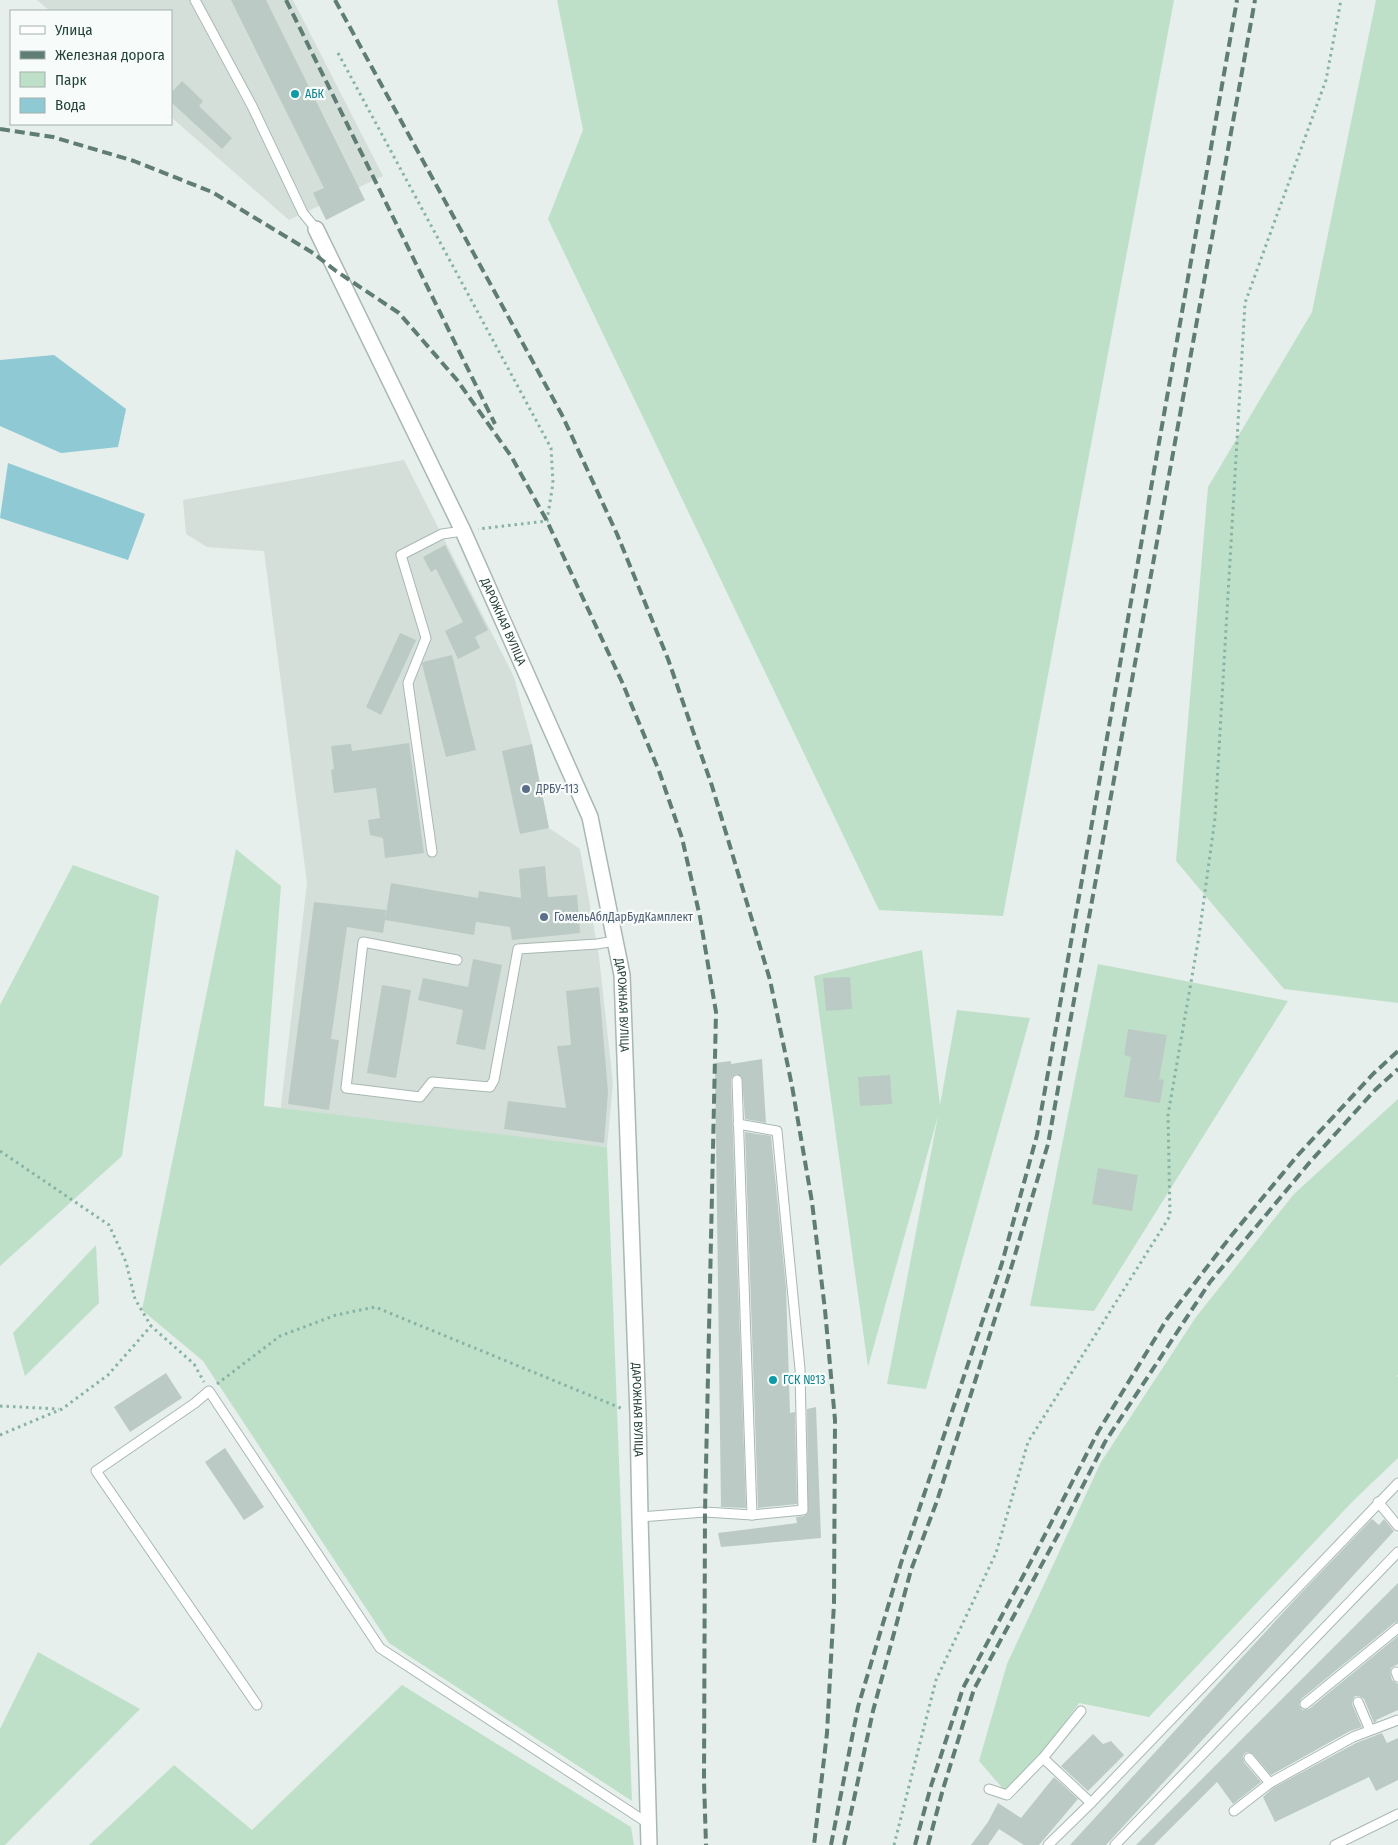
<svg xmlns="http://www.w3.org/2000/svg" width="1398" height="1845" font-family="'Fira Sans Condensed',sans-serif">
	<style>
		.built { fill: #d4dfda }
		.green { fill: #bfe0c8 }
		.water { fill: #8ec9d4 }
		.building { fill: #bbcac4 }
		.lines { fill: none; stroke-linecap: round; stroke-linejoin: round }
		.lane-casing { stroke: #a8b8b2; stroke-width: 11 }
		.street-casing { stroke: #a8b8b2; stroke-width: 18 }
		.path { stroke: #86b3a5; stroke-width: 3; stroke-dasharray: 2.5 4; stroke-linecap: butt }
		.lane { stroke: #fff; stroke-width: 9 }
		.street { stroke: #fff; stroke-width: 15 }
		.rail { stroke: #5f7d75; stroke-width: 4; stroke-dasharray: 10 5; stroke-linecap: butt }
		.culture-dot { fill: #0f9aa8; stroke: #f7fbf9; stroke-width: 2 }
		.service-dot { fill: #5c6f8a; stroke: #f7fbf9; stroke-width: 2 }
		.labels { text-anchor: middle; stroke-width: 4.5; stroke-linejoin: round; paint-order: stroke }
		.culture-label { font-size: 12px; fill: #0d838f; stroke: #f7fbf9; text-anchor: start }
		.street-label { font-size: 12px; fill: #24423a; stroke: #f7fbf9 }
		.service-label { font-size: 12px; fill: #4e5e75; stroke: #f7fbf9; text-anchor: start }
	</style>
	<rect width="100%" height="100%" fill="#e6efeb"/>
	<g class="built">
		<path d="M37 0H293L383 176 289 220 171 117V11H50Z"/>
		<path d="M404 460 514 677 532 744 549 828 580 849 599 957 613 1083 607 1147 280 1114 307 883 264 551 207 547 186 534 183 500Z"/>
	</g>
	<g class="green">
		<path d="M557 0H1174L1003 916 879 910 548 219 583 130Z"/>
		<path d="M1376 0H1398V1003L1284 989 1176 861 1208 487 1312 312Z"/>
		<path d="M236 849 281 886 264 1106 607 1147 632 1801 389 1643 203 1361 142 1310Z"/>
		<path d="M73 865 159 896 122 1156 0 1266V1005Z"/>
		<path d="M922 950 940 1105 957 1010 1030 1018 926 1389 887 1384 938 1116 868 1367 814 976Z"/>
		<path d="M1098 964 1288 1001 1094 1311 1030 1306Z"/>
		<path d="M1398 1099V1374L1397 1376 1398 1377V1458L1354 1500 1149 1717 1079 1703 1046 1749 1005 1791 979 1761 1007 1664 1101 1462 1196 1317 1294 1194Z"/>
		<path d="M96 1245 99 1303 25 1376 13 1333Z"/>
		<path d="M38 1652 140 1709 5 1845H0V1729Z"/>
		<path d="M402 1685 631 1827 634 1845H89L174 1765 252 1830Z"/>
	</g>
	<g class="water">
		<path d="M54 355 126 409 118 447 61 453 0 426V360Z"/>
		<path d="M8 463 145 514 128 560 0 518Z"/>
	</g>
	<g class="building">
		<path d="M231 0H266L365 200 326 220 313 193 324 188Z"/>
		<path d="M182 81 203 101 199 106 232 138 222 149 171 102V93Z"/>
		<path d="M445 545 488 630 475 637 480 648 458 659 445 631 463 622 436 569 431 572 423 557Z"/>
		<path d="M400 633 416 640 381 715 366 707Z"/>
		<path d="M452 655 476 750 446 757 422 664 423 662Z"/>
		<path d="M409 743 424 853 385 858 383 838 370 835 368 820 380 818 376 788 334 793 331 770 334 769 331 746 351 744 352 751Z"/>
		<path d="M532 744 549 828 520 834 502 751Z"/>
		<path d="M545 866 548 897 577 895 580 933 512 940 510 927 476 922 474 935 385 920 383 933 347 927 331 1039 339 1040 329 1110 288 1104 314 902 386 910 385 920 391 883 478 898 479 891 521 898 519 869Z"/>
		<path d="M473 959 502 965 485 1050 456 1044 463 1010 418 1000 423 978 468 987Z"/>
		<path d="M850 977 852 1009 826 1011 823 978Z"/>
		<path d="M382 985 411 990 396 1078 367 1073Z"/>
		<path d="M599 987 608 1092 604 1143 504 1129 508 1101 566 1108 557 1046 571 1045 566 991Z"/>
		<path d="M1128 1029 1167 1035 1159 1079 1164 1080 1160 1103 1124 1097 1131 1057 1124 1055Z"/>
		<path d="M762 1059 766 1123 745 1119 742 1077 736 1074 732 1077 731 1080 746 1508 721 1507 715 1063 731 1061V1064Z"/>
		<path d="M890 1075 892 1104 860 1106 858 1077Z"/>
		<path d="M745 1132 771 1136 786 1287 790 1413 795 1412 797 1504 758 1508Z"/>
		<path d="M1098 1168 1138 1175 1132 1211 1092 1204Z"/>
		<path d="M166 1373 182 1398 130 1432 114 1407Z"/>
		<path d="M816 1407 821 1538 721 1547 718 1533 797 1523 796 1517 804 1516 808 1513 807 1409Z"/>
		<path d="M225 1448 264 1507 244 1520 205 1462Z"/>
		<path d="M1372 1519 1379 1525 1384 1519 1394 1531 1106 1845H1070L1301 1593Z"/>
		<path d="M1398 1583V1622L1394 1623 1301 1699 1299 1705 1302 1710 1309 1709 1398 1636V1664L1391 1668 1390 1672 1392 1680 1398 1684V1710L1376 1720 1377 1721 1374 1723 1364 1699 1359 1696H1355L1353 1699 1352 1704 1362 1727 1350 1731 1271 1775 1253 1754 1248 1752 1245 1753 1243 1756 1244 1762 1261 1782 1233 1804 1217 1782 1154 1845H1136Z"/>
		<path d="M1382 1733 1387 1743 1398 1738V1780L1376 1791 1369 1777 1275 1822 1263 1797 1273 1788 1356 1743Z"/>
		<path d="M1093 1734 1103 1744 1111 1741 1124 1755 1088 1791 1061 1766Z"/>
		<path d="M1054 1777 1078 1799 1039 1845H1024L999 1829 988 1845H971L988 1822 998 1803 1021 1818Z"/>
	</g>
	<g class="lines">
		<g class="lane-casing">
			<g id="lane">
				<path d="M195 0 252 106 303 213 316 229"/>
				<path d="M432 852 408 683 426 638 401 555 442 534 463 531"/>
				<path d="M457 960 363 942 346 1088 420 1097 432 1082 490 1087 494 1080 518 949 597 944 615 941"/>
				<path d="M738 1124 777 1131 800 1369 803 1510 752 1515"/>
				<path d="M1378 1502 1398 1526"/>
				<path d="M640 1517 705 1512 752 1515 737 1080"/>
				<path d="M1396 1672 1398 1677"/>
				<path d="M1358 1702 1370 1730"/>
				<path d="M1305 1704 1398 1628"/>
				<path d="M257 1705 96 1471 195 1403 209 1391 380 1648 649 1824"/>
				<path d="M1043 1758 1091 1803"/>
				<path d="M1249 1758 1270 1783"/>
				<path d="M989 1789 1007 1795 1043 1758 1081 1711"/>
				<path d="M1234 1811 1270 1783 1353 1737 1398 1720"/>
				<path d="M1048 1845 1091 1803 1398 1483"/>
				<path d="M1115 1845 1398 1552"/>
				<path d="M1335 1845 1398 1814"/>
			</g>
		</g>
		<g class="street-casing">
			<g id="street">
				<path id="s1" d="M316 229 463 531 590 817 622 975 638 1416 640 1517 649 1845"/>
			</g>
		</g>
		<g class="path">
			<path d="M338 53 551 448 553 483 547 521 478 529"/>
			<path d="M0 1151 109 1225 126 1262 135 1299 151 1326"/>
			<path d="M217 1384 280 1336 336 1315 375 1307 623 1409"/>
			<path d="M0 1406 59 1409"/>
			<path d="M0 1435 62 1409 108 1375 151 1326 194 1364 204 1382"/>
			<path d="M894 1845 936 1680 996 1553 1028 1442 1170 1216 1168 1115 1199 936 1215 818 1245 303 1326 80 1341 0"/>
		</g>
		<use href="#lane" class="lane"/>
		<use href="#street" class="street"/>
		<g class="rail">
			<path d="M286 0 495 424"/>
			<path d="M335 0 562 415 617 534 668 659 712 786 770 980 792 1086 812 1202 825 1310 835 1420 834 1603 827 1733 814 1845"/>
			<path d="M0 129 53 137 134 161 212 192 313 253 336 271 399 313 457 380 511 456 547 521 622 682 659 771 682 838 700 917 716 1012 705 1512 704 1781 706 1845"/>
			<path d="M831 1845 858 1707 901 1563 1002 1263 1037 1135 1237 0"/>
			<path d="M844 1845 873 1711 911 1570 937 1501 1012 1265 1048 1144 1255 0"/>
			<path d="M915 1845 931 1786 963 1688 1036 1552 1098 1432 1167 1319 1231 1236 1298 1155 1373 1074 1398 1051"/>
			<path d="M928 1845 943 1789 974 1689 1060 1531 1105 1442 1210 1282 1310 1162 1375 1090 1398 1069"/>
		</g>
	</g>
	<g class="culture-dot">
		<circle cx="295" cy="94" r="5"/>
		<circle cx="773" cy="1380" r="5"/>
	</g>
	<g class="service-dot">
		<circle cx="526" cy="789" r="5"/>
		<circle cx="544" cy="917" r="5"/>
	</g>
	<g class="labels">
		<g class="culture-label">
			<text x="305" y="98">АБК</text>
			<text x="783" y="1384">ГСК №13</text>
		</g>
		<g class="street-label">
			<text dy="4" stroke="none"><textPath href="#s1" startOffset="435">ДАРОЖНАЯ ВУЛІЦА</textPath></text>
			<text dy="4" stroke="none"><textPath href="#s1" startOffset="840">ДАРОЖНАЯ ВУЛІЦА</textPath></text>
			<text dy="4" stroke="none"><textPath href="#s1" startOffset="1245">ДАРОЖНАЯ ВУЛІЦА</textPath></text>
		</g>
		<g class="service-label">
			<text x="536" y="793">ДРБУ-113</text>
			<text x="554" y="921">ГомельАблДарБудКамплект</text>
		</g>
	</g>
	<rect x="10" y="10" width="162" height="115" fill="#f7fbf9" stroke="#a3b1ad"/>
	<rect x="20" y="26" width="25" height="8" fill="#ffffff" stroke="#a3b1ad"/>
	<text x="55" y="35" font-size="15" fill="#24423a">Улица</text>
	<rect x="20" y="51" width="25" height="8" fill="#5f7d75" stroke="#a3b1ad"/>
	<text x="55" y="60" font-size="15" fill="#24423a">Железная дорога</text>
	<rect x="20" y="72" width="25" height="15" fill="#bfe0c8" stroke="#a3b1ad"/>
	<text x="55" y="85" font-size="15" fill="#24423a">Парк</text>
	<rect x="20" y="98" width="25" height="15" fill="#8ec9d4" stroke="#a3b1ad"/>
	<text x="55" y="110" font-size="15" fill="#24423a">Вода</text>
</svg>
